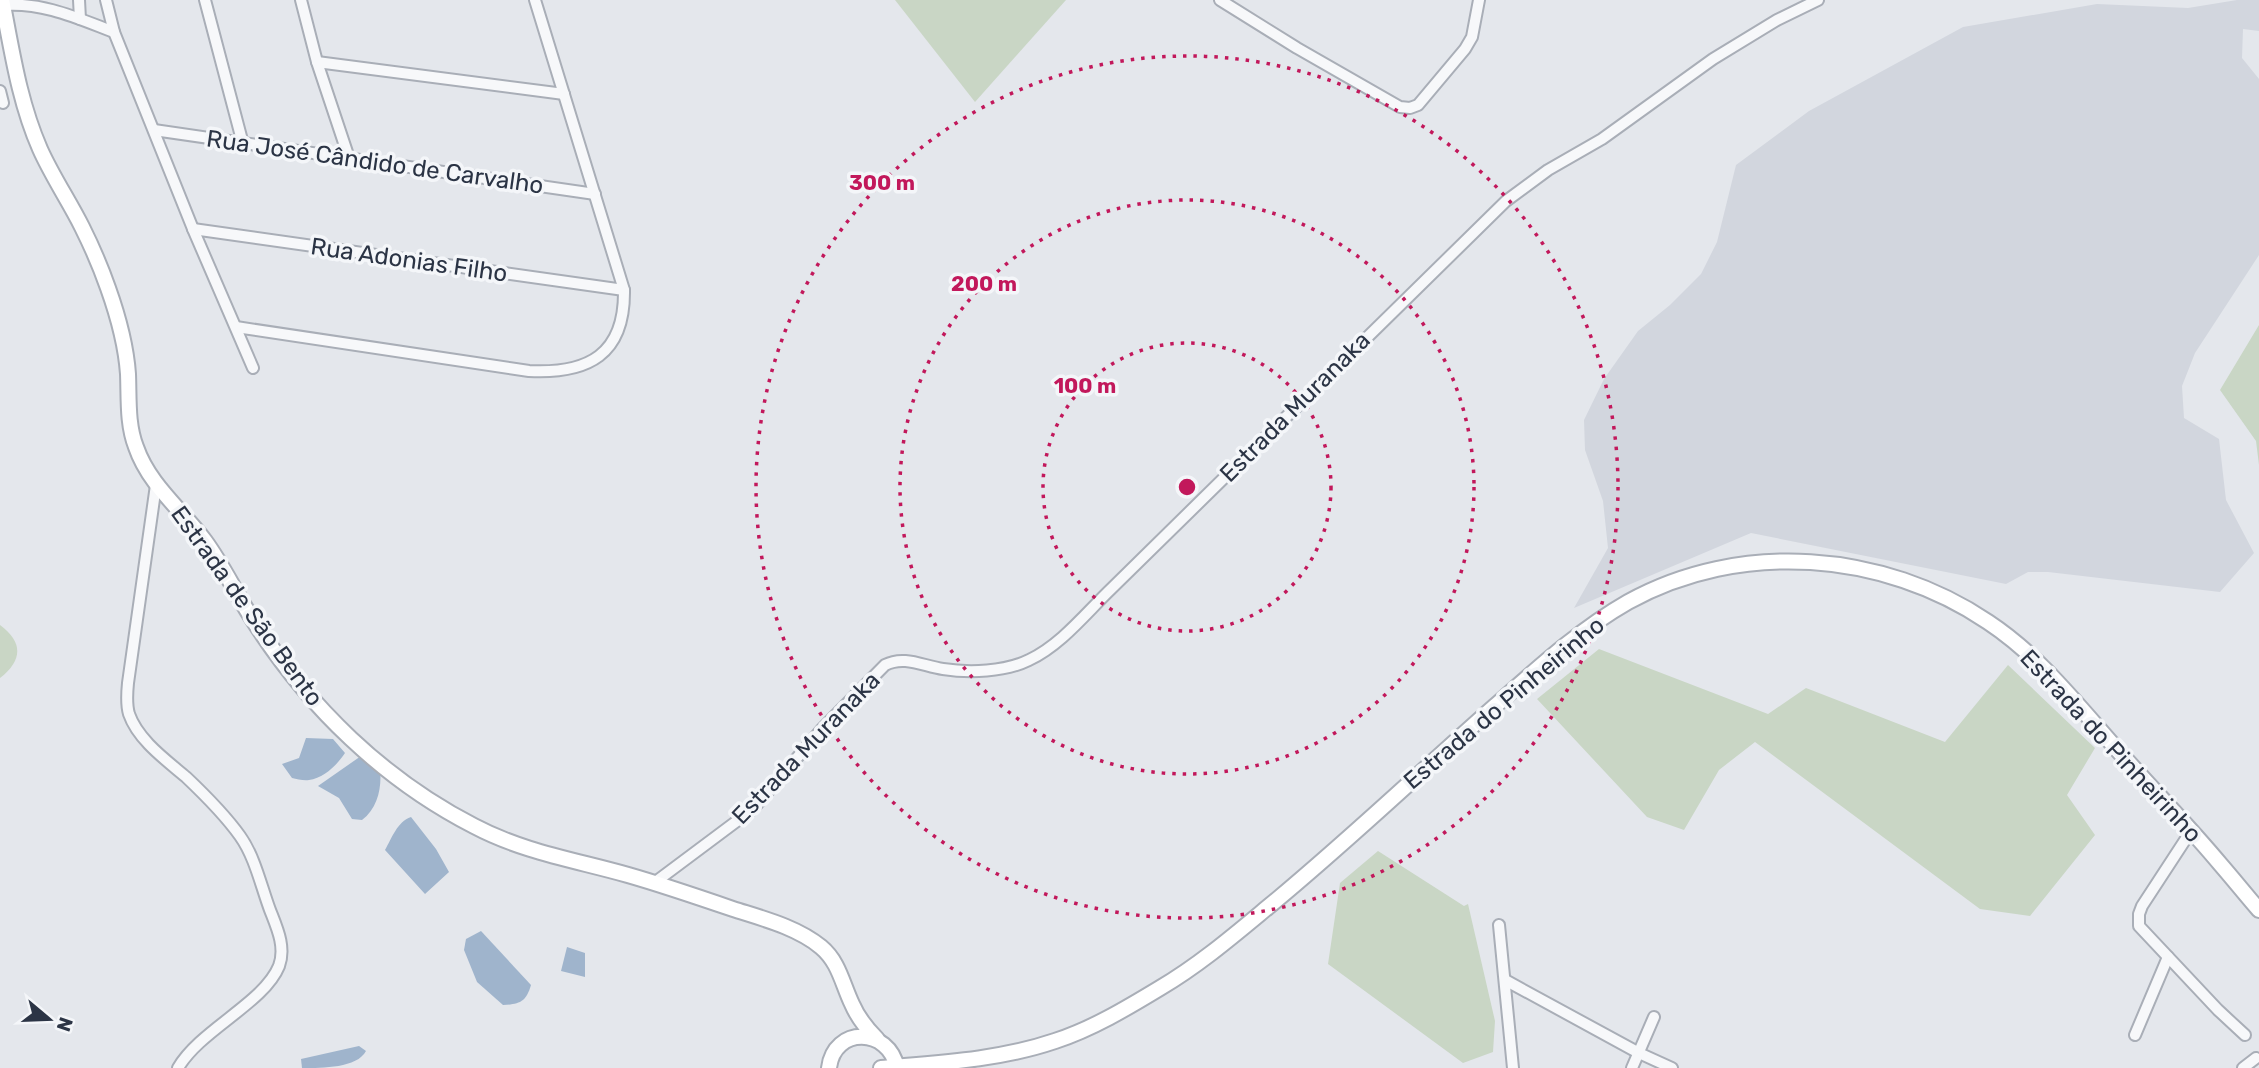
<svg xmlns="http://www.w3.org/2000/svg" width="2259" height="1068" font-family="Rubik,sans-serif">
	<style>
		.built { fill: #d2d6de }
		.green { fill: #c9d6c5 }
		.water { fill: #9fb4cc }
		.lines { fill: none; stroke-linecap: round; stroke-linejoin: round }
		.street-casing { stroke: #a9aeb7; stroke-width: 14 }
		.secondary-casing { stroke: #a9aeb7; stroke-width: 18 }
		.street { stroke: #f7f8fa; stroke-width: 10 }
		.secondary { stroke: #fff; stroke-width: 14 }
		.ring { fill: none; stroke: #c2185b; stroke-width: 3.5; stroke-dasharray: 3.5 7 }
		.labels { text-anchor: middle; stroke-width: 7; stroke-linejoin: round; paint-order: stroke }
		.street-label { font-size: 24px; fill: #2b3445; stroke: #f4f6f9 }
		.centre { fill: #c2185b; stroke: #f4f6f9; stroke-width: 3.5 }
		.ring-label { font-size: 21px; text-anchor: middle; font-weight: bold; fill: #c2185b; stroke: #f4f6f9; stroke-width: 7; stroke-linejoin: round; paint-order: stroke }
	</style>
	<rect width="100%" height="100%" fill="#e4e7ec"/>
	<path class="built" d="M2237 0H2259V31L2243 29 2242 58 2259 79V255L2195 353 2182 386 2184 418 2219 439 2226 500 2254 553 2220 592 2048 572H2028L2006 584 1751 533 1574 608 1608 548 1603 501 1585 450 1584 420 1604 379 1638 331 1670 305 1701 274 1717 242 1736 165 1809 111 1963 27 2097 4 2188 8Z"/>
	<g class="green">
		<path d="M895 0H1066L975 102Z"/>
		<path d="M2259 325V465L2256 441 2220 390Z"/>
		<path d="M0 625C23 642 23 660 0 678Z"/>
		<path d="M1599 649 1768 714 1806 688 1945 742 2008 665 2095 748 2067 795 2095 835 2030 916 1980 909 1755 742 1719 770 1684 830 1647 817 1537 699Z"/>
		<path d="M1378 851 1464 906 1468 904 1495 1021 1493 1052 1463 1063 1328 964 1340 883Z"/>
	</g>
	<g class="water">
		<path d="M306 738 333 739 345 753C337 765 324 778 309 780 304 781 297 779 292 778L282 764 299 758Z"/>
		<path d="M361 756 380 768C382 787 378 808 362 820L352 819 339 798 318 786Z"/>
		<path d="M411 817 436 849 449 872 425 894 385 850C392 838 397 822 411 817Z"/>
		<path d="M481 931 531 985C526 1002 520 1004 503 1005L477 982 464 950 466 939Z"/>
		<path d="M567 947 585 953V977L561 971Z"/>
		<path d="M359 1046 366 1051C357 1068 323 1068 302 1068L301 1059Z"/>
	</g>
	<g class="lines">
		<g class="street-casing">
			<g id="street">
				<path d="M79 0 80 19"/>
				<path d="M106 0 114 32 193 229 253 368"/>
				<path d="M205 0 243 144"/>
				<path d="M301 0 317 62 349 158"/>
				<path d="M1220 0 1297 48 1400 107 1410 108 1418 105 1465 49 1472 37 1479 0"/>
				<path d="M3 5C43 2 77 18 114 32"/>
				<path d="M317 62 564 94"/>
				<path d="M0 91 3 103"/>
				<path d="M154 130 595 194"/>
				<path d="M193 229 624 290"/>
				<path d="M236 327 529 371C588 374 625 355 624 290L535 0"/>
				<path d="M156 485 128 683C127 693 126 704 129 714 138 740 166 760 186 777 205 795 225 815 240 836 255 857 261 886 270 910 277 928 286 947 279 966 264 1003 200 1030 178 1068"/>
				<path d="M2191 831 2142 906 2139 914V926L2218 1010 2245 1035"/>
				<path d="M654 883 753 809 821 730 885 665C904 655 923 666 943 669 969 673 1005 672 1029 660 1061 645 1086 613 1111 589L1506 201 1548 170 1602 139 1713 59 1777 20 1818 0"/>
				<path d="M1499 925 1513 1068"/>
				<path d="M1505 980 1639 1053 1672 1068"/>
				<path d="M2135 1035 2168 957"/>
				<path d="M1632 1068 1654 1017"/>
				<path d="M2243 1068 2256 1058"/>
			</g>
		</g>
		<g class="secondary-casing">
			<g id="secondary">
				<path d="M2 0C12 51 19 101 40 149 52 176 69 201 82 227 92 247 101 268 108 288 118 316 126 345 128 374 129 398 127 424 136 447 149 485 182 510 205 541 224 567 237 596 255 623 309 707 384 780 474 826 523 852 575 860 628 875 663 885 698 897 733 909 761 918 797 927 821 947 839 962 842 983 852 1004 858 1018 866 1028 877 1039"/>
				<path d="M829 1068C834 1026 889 1027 897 1068"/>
				<path d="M881 1068C939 1063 999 1060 1055 1041 1092 1029 1127 1008 1160 988 1199 965 1233 936 1268 907 1346 843 1419 773 1495 706 1537 669 1579 630 1628 602 1740 540 1883 551 1988 622 2038 655 2075 702 2114 746 2149 786 2187 824 2221 865 2234 880 2246 895 2259 910"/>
			</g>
		</g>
		<use href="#street" class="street"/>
		<use href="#secondary" class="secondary"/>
	</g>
	<g class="ring">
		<circle cx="1187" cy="487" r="144"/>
		<circle cx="1187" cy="487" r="287"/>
		<circle cx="1187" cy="487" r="431"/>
	</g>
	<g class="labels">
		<g class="street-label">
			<text transform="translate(375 162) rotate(8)" y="8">Rua José Cândido de Carvalho</text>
			<text transform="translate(409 260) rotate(8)" y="8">Rua Adonias Filho</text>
			<text transform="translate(1295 407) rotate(-45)" y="8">Estrada Muranaka</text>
			<text transform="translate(247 606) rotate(54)" y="8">Estrada de São Bento</text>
			<text transform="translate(1504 703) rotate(-40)" y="8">Estrada do Pinheirinho</text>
			<text transform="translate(2111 746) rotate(47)" y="8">Estrada do Pinheirinho</text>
			<text transform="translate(806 748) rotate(-46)" y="8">Estrada Muranaka</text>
		</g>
	</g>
	<circle cx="1187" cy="487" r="10" class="centre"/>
	<g class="ring-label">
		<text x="882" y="190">300 m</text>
		<text x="984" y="291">200 m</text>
		<text x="1085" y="393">100 m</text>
	</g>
	<g transform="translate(49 1019) rotate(109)" stroke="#f4f6f9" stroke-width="5" paint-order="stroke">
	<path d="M0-5L12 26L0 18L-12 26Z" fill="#2b3445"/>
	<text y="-10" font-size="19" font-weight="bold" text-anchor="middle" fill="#2b3445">N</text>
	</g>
</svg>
